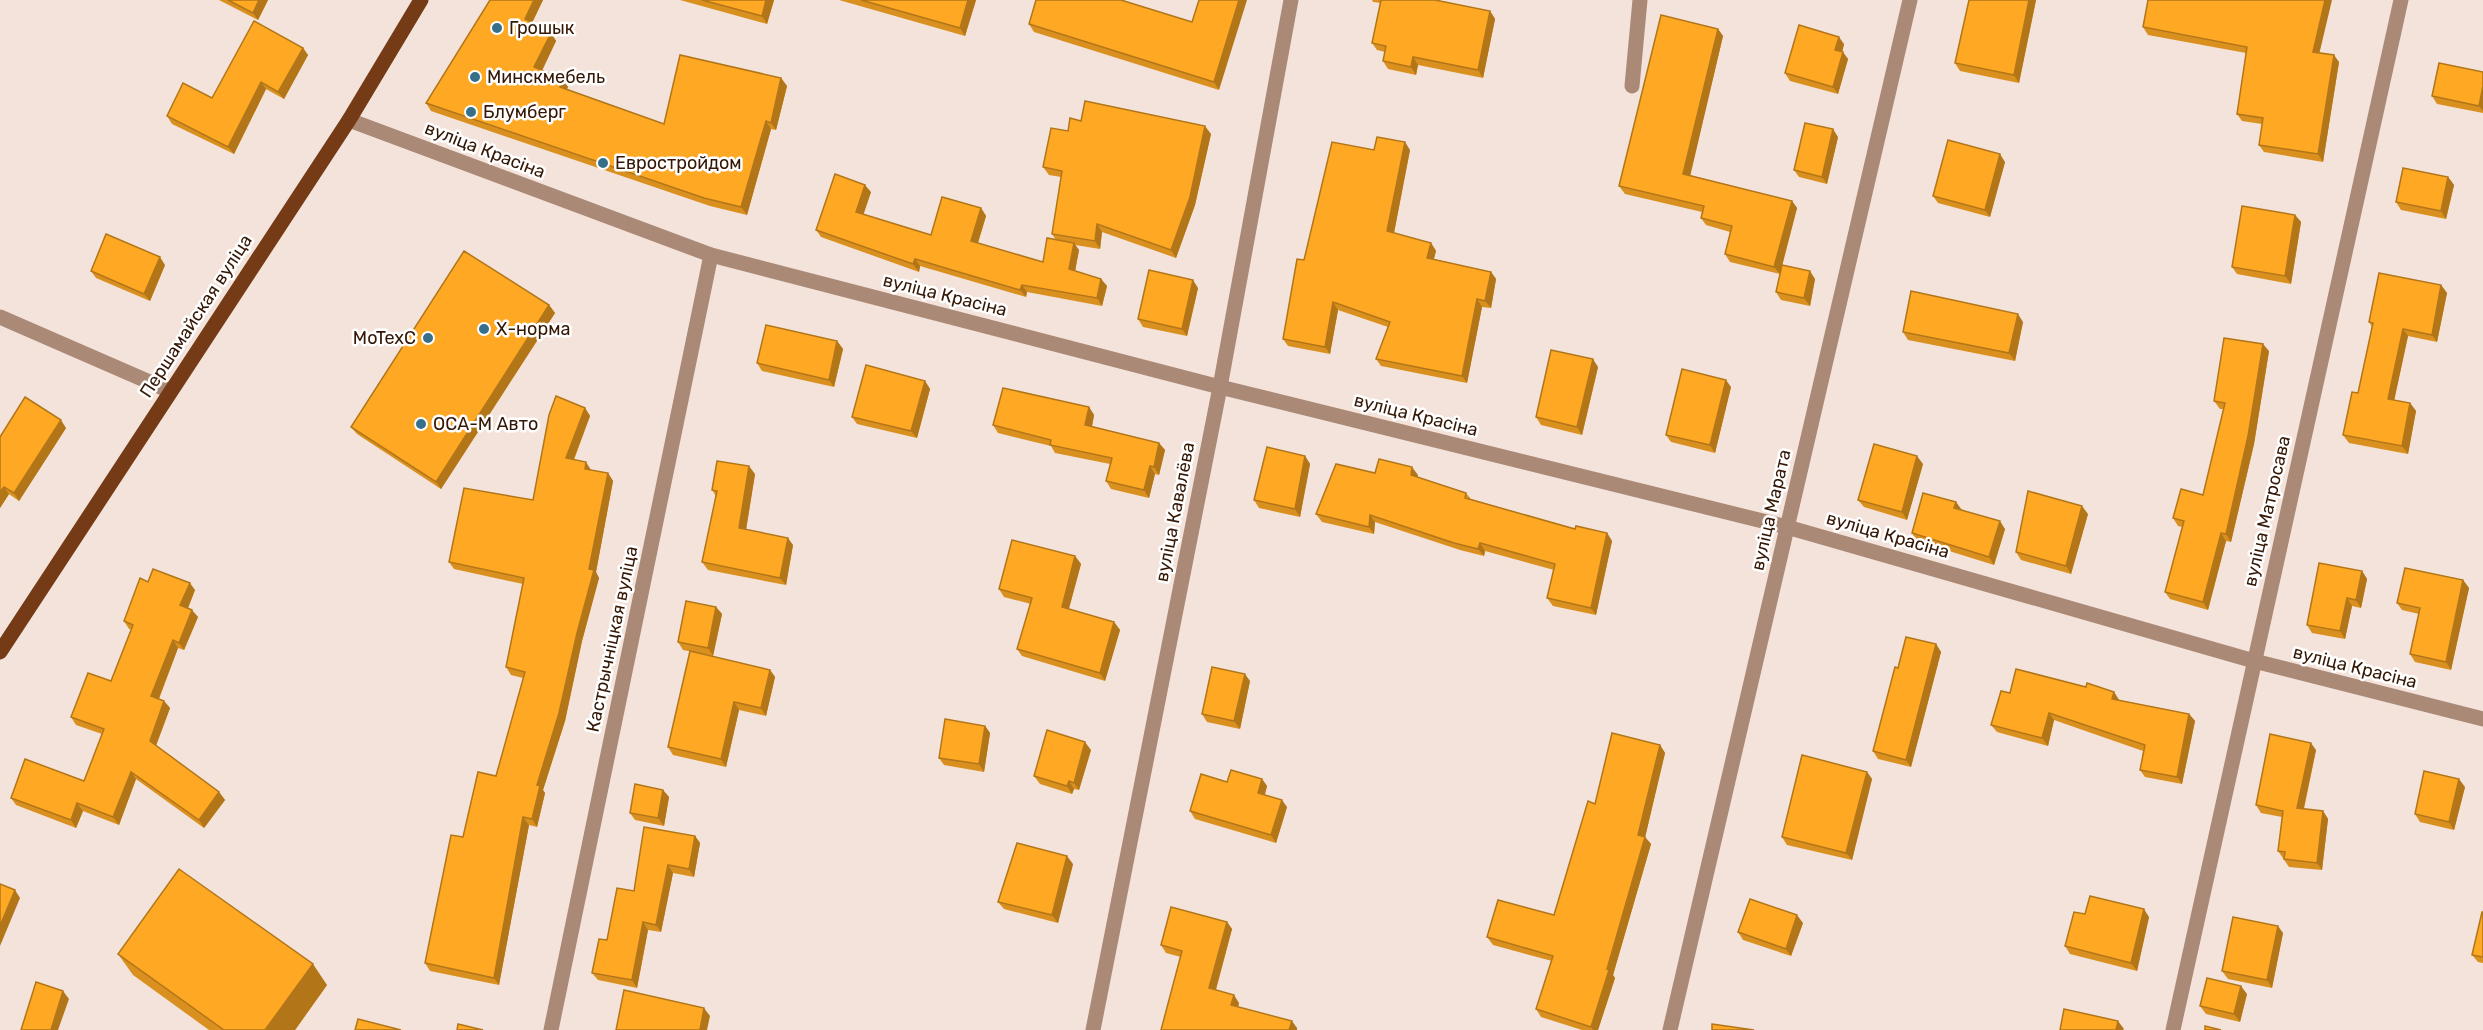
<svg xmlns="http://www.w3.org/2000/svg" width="2483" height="1030" font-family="Rubik,sans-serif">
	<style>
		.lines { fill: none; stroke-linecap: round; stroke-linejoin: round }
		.minor { stroke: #ab8977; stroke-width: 15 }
		.major { stroke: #743b16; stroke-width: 15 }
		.wall { fill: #da901f }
		.shaded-wall { fill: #b27619 }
		.building { fill: #fea824; stroke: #b27619; stroke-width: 1.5 }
		.poi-dot { fill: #366f89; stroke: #fff; stroke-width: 2 }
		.labels { text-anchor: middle; stroke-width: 5; stroke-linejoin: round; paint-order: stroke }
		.poi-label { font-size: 18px; fill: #341704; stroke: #fff; text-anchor: start }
		.street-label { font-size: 18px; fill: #341704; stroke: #fff }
	</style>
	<rect width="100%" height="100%" fill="#f4e3da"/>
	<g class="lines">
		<g class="minor">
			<path d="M1632 86 1640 0"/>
			<path d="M349 120 711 255 1220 387 1787 527 2254 661 2483 719"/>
			<path d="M0 317 170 391"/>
			<path d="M551 1030 711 255"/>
			<path d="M1093 1030 1220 387 1291 0"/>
			<path d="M1670 1030 1910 0"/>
			<path d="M2173 1030 2401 0"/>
		</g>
		<path class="major" d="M0 652 349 120 421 0"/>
	</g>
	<g class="wall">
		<path d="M219 0H268L258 20Z"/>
		<path d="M490 0H543L532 23 551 33 556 41 542 70 563 80 568 87 567 89 664 124 781 78 787 86 776 130 771 129 747 215 710 206 431 111 426 103Z"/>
		<path d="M680 0H774L767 24Z"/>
		<path d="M839 0H976L965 36Z"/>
		<path d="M1372 0H1435L1490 11 1495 19 1483 78 1418 65 1416 75 1388 69 1383 61 1385 52 1377 50 1372 43 1381 3 1373 2Z"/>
		<path d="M1969 0H2036L2019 83 1960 71 1955 63Z"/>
		<path d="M1192 22 1219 90 1034 32 1029 24Z"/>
		<path d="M2143 27 2320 53 2339 62 2323 162 2264 152 2259 145 2262 124 2242 121 2237 114 2246 53 2148 35Z"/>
		<path d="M1718 29 1723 36 1690 175 1792 201 1797 208 1782 265 1815 279 1810 306 1781 300 1776 292 1780 274 1730 262 1725 254 1730 232 1706 225 1701 218 1702 212 1625 194 1619 186Z"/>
		<path d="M1844 44 1842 52 1848 59 1838 94 1790 81 1785 73Z"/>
		<path d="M303 48 308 55 284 99 266 89 234 154 172 124 167 116 212 98Z"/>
		<path d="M2483 72V113L2437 104 2432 96Z"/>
		<path d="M1081 121 1211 134 1195 205 1176 258 1102 232 1100 249 1075 245 1079 250 1075 271 1101 279 1107 286 1102 306 1027 292 1026 297 920 266 919 272 821 237 816 230 871 192 863 214 931 235 981 208 986 216 978 243 1043 262 1056 240 1052 234 1061 177 1049 175 1043 167 1068 131Z"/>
		<path d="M1838 137 1827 184 1799 177 1794 170Z"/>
		<path d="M1374 150H1410L1394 233 1431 243 1436 251 1434 259 1491 272 1496 279 1491 308 1482 307 1467 383 1381 366 1376 359 1388 327 1338 310 1330 354 1288 346 1283 339Z"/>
		<path d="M2005 162 1990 217 1938 203 1933 196Z"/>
		<path d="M2448 177 2454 185 2446 219 2401 210 2396 202Z"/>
		<path d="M2295 215 2301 222 2291 284 2237 274 2232 267Z"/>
		<path d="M165 265 150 301 96 278 91 271Z"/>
		<path d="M2441 285 2447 293 2437 342 2408 336 2394 400 2410 403 2416 411 2408 454 2349 443 2343 435 2358 393 2372 327 2369 322Z"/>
		<path d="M1198 288 1187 336 1143 327 1138 319Z"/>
		<path d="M549 305 555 313 441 489 357 434 351 427Z"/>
		<path d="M2023 322 2015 361 1908 340 1903 332Z"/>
		<path d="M837 341 843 349 834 387 762 371 757 363Z"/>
		<path d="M2269 351 2254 444 2231 542 2226 541 2208 610 2170 599 2165 592 2182 527 2178 526 2173 518 2203 495 2224 409H2220L2214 401Z"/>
		<path d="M1598 367 1582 435 1541 425 1536 417Z"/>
		<path d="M925 381 930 389 917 438 857 424 852 417Z"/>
		<path d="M1731 387 1715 453 1671 442 1666 435Z"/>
		<path d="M1089 407 1094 415 1092 426 1159 443 1165 450 1159 475 1155 474 1149 498 1111 489 1106 481 1110 464 1055 453 1051 446 998 433 993 425Z"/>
		<path d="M585 408 590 416 574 460 591 470 608 473 613 481 596 572 599 578 582 641 565 721 543 790 545 793 537 827 529 825 499 985 430 971 425 963 463 837 496 776 523 678 511 675 506 667 523 584 454 569 449 562 533 500Z"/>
		<path d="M66 428 19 501 9 494 0 508V437Z"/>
		<path d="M1305 456 1310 464 1300 517 1259 508 1254 500Z"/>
		<path d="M1923 464 1907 520 1864 507 1858 500Z"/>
		<path d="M1375 473 1418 475 1417 477 1466 493 1471 499 1575 529 1607 533 1612 541 1596 615 1553 606 1547 598 1554 570 1485 551 1484 556 1460 550 1375 522 1374 534 1322 522 1316 514Z"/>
		<path d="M755 474 746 530 793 545 786 585 708 570 702 562 716 496 712 490Z"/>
		<path d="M1956 502 1961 509 2005 529 1994 565 1917 541 1912 533Z"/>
		<path d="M2088 514 2071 574 2021 560 2016 552Z"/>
		<path d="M1075 556 1081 564 1069 609 1114 622 1120 630 1105 681 1022 656 1017 649 1031 604 1004 597 999 589Z"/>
		<path d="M2362 571 2367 579 2361 608 2352 606 2345 639 2312 633 2307 625Z"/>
		<path d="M2463 580 2469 588 2451 670 2415 662 2410 654 2419 614 2402 610 2397 603Z"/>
		<path d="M148 582 195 590 188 608 198 617 184 650 178 648 159 699 164 701 170 708 156 746 219 792 225 800 204 828 136 779 119 825 83 811 76 828 16 805 11 798 84 781 102 734 76 725 71 717 111 681 131 629H129L124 621Z"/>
		<path d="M716 607 722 614 713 656 683 650 678 642Z"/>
		<path d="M1936 644 1941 652 1911 767 1878 759 1873 751 1898 668Z"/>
		<path d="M770 670 775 677 766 716 739 710 726 767 673 755 668 747Z"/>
		<path d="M1250 681 1240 729 1207 722 1202 714Z"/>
		<path d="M2086 687 2114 692 2119 700 2189 714 2195 721 2182 784 2145 777 2140 770 2143 751 2054 720 2048 746 1997 732 1991 725 2010 693Z"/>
		<path d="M985 726 990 733 984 772 944 765 939 758Z"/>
		<path d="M1660 745 1665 753 1645 837 1651 844 1613 975 1615 978 1598 1030H1582L1541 1017 1536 1009 1552 961 1493 945 1487 937 1554 915 1595 804Z"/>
		<path d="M1091 750 1079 790 1074 789 1072 794 1040 784 1034 776Z"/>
		<path d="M2316 750 2304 809 2323 811 2328 819 2322 870 2289 867 2278 851 2282 817 2261 813 2256 805Z"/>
		<path d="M1867 772 1872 779 1852 860 1787 845 1782 837Z"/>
		<path d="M1262 779 1267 786 1265 795 1287 807 1276 843 1195 819 1190 811 1227 782Z"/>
		<path d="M2465 787 2454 830 2420 822 2415 814Z"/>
		<path d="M663 790 669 797 664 826 635 820 630 813Z"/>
		<path d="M695 836 700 843 694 877 673 873 661 932 648 930 637 988 598 980 592 973 607 940 634 891Z"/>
		<path d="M1073 864 1058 923 1004 909 998 902Z"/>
		<path d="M2483 912V963L2478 962 2472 955Z"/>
		<path d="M2085 914 2149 917 2137 971 2070 954 2065 946Z"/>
		<path d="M1227 922 1232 929 1216 990 1239 1003 1238 1007 1297 1028V1030H1161L1181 957 1166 953 1161 945Z"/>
		<path d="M1803 923 1791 956 1743 940 1738 932Z"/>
		<path d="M2283 933 2272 988 2228 979 2222 971Z"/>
		<path d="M118 954 327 985 295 1030H209L133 975Z"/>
		<path d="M2247 994 2240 1022 2206 1014 2200 1006Z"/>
	</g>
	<g class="shaded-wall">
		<path d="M259 0H268L258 20 253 13Z"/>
		<path d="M534 0H543L530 27 525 19Z"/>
		<path d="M766 0H774L767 24 762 16Z"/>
		<path d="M968 0H976L965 36 960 28Z"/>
		<path d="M1239 0H1247L1219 90 1214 82Z"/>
		<path d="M2029 0H2036L2019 83 2014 75Z"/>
		<path d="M2325 0H2332L2318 59 2313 52Z"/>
		<path d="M1490 11 1495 19 1483 78 1478 70Z"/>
		<path d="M1718 29 1723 36 1689 181 1683 174Z"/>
		<path d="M551 33 556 41 540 75 534 67Z"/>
		<path d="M1839 37 1844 44 1841 57 1835 50Z"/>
		<path d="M303 48 308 55 284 99 278 92Z"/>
		<path d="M1843 52 1848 59 1838 94 1833 87Z"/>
		<path d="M2334 55 2339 62 2323 162 2318 154Z"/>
		<path d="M1413 57 1418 65 1416 75 1411 67Z"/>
		<path d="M781 78 787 86 776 130 771 123Z"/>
		<path d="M563 80 568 87 565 94 560 87Z"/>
		<path d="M261 82 266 89 234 154 228 147Z"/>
		<path d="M2483 86V111L2479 106Z"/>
		<path d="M766 121 771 129 747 215 741 207Z"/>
		<path d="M1205 126 1211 134 1195 205 1176 258 1171 250Z"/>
		<path d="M1833 129 1838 137 1827 184 1822 177Z"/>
		<path d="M1405 142 1410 150 1393 238 1387 231Z"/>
		<path d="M2000 154 2005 162 1990 217 1985 210Z"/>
		<path d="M2448 177 2454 185 2446 219 2441 211Z"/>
		<path d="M865 185 871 192 862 219 856 212Z"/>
		<path d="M1792 201 1797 208 1780 274 1774 267Z"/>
		<path d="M981 208 986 216 976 249 971 241Z"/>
		<path d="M2295 215 2301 222 2291 284 2285 276Z"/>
		<path d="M1097 224 1102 232 1100 249 1095 241Z"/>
		<path d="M1074 243 1079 250 1074 277 1069 269Z"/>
		<path d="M1431 243 1436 251 1432 265 1427 258Z"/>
		<path d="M160 257 165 265 150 301 144 294Z"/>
		<path d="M915 259 920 266 919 272 913 264Z"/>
		<path d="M1810 271 1815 279 1810 306 1804 298Z"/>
		<path d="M1491 272 1496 279 1491 308 1485 301Z"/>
		<path d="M1101 279 1107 286 1102 306 1097 298Z"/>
		<path d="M1193 280 1198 288 1187 336 1182 329Z"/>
		<path d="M1022 285 1027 292 1026 297 1020 290Z"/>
		<path d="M2441 285 2447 293 2437 342 2432 335Z"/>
		<path d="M1477 299 1482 307 1467 383 1462 376Z"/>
		<path d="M1333 302 1338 310 1330 354 1325 347Z"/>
		<path d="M549 305 555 313 441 489 436 482Z"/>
		<path d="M2018 314 2023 322 2015 361 2009 353Z"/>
		<path d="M2403 329 2408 336 2393 406 2388 399Z"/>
		<path d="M837 341 843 349 834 387 829 380Z"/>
		<path d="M2263 344 2269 351 2254 444 2231 542 2226 534Z"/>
		<path d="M1593 359 1598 367 1582 435 1577 427Z"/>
		<path d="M1726 380 1731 387 1715 453 1710 445Z"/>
		<path d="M925 381 930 389 917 438 911 431Z"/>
		<path d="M2410 403 2416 411 2408 454 2402 446Z"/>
		<path d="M1089 407 1094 415 1091 432 1085 425Z"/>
		<path d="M585 408 590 416 571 466 566 458Z"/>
		<path d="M61 420 66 428 19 501 14 493Z"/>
		<path d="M1159 443 1165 450 1159 475 1154 467Z"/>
		<path d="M1305 456 1310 464 1300 517 1295 509Z"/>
		<path d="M1917 456 1923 464 1907 520 1902 512Z"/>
		<path d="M586 462 591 470 590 477 585 469Z"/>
		<path d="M749 466 755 474 745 536 739 528Z"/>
		<path d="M1150 466 1155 474 1149 498 1144 490Z"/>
		<path d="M1412 467 1418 475 1416 482 1411 475Z"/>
		<path d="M608 473 613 481 596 572 599 578 582 641 565 721 543 790 545 793 537 827 532 819 537 785 589 569Z"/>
		<path d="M4 487 9 494 0 508V492Z"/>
		<path d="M1956 502 1961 509 1954 508Z"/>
		<path d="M2082 506 2088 514 2071 574 2066 566Z"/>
		<path d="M1370 515 1375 522 1374 534 1369 527Z"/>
		<path d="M2000 521 2005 529 1994 565 1989 557Z"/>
		<path d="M1607 533 1612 541 1596 615 1591 608Z"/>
		<path d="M2221 533 2226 541 2208 610 2203 602Z"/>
		<path d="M788 538 793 545 786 585 780 578Z"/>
		<path d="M1480 543 1485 551 1484 556 1478 549Z"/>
		<path d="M1075 556 1081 564 1067 615 1062 607Z"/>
		<path d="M2362 571 2367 579 2361 608 2356 600Z"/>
		<path d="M2463 580 2469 588 2451 670 2446 662Z"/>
		<path d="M190 583 195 590 186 613 180 605Z"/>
		<path d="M2347 598 2352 606 2345 639 2340 631Z"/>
		<path d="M716 607 722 614 713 656 708 648Z"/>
		<path d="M192 610 198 617 184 650 179 643Z"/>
		<path d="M1114 622 1120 630 1105 681 1100 673Z"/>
		<path d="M173 640 178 648 157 703 151 696Z"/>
		<path d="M1936 644 1941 652 1911 767 1906 760Z"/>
		<path d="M770 670 775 677 766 716 761 708Z"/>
		<path d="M1245 674 1250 681 1240 729 1234 721Z"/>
		<path d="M2114 692 2119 700 2117 706 2112 699Z"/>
		<path d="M164 701 170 708 155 748 150 741Z"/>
		<path d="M734 702 739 710 726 767 721 759Z"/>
		<path d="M2049 713 2054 720 2048 746 2042 738Z"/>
		<path d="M2189 714 2195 721 2182 784 2177 777Z"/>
		<path d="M985 726 990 733 984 772 979 764Z"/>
		<path d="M1085 742 1091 750 1079 790 1074 783Z"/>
		<path d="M2311 743 2316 750 2302 816 2297 808Z"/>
		<path d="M1660 745 1665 753 1644 842 1638 835Z"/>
		<path d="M131 772 136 779 119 825 113 817Z"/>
		<path d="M1867 772 1872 779 1852 860 1846 853Z"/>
		<path d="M1262 779 1267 786 1263 800 1258 793Z"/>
		<path d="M2459 779 2465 787 2454 830 2449 822Z"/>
		<path d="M1069 781 1074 789 1072 794 1067 786Z"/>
		<path d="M663 790 669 797 664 826 658 818Z"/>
		<path d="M219 792 225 800 204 828 199 820Z"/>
		<path d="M1282 800 1287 807 1276 843 1271 835Z"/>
		<path d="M77 803 83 811 76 828 71 820Z"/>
		<path d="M2323 811 2328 819 2322 870 2317 863Z"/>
		<path d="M523 817 529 825 499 985 494 978Z"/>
		<path d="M695 836 700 843 694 877 689 869Z"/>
		<path d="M1645 837 1651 844 1613 975 1615 978 1598 1030H1593L1591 1027Z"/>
		<path d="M1067 856 1073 864 1058 923 1052 915Z"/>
		<path d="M668 865 673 873 661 932 656 925Z"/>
		<path d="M15 890 20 898 0 946V926Z"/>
		<path d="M2144 909 2149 917 2137 971 2131 963Z"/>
		<path d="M1797 915 1803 923 1791 956 1786 949Z"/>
		<path d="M643 922 648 930 637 988 632 980Z"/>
		<path d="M1227 922 1232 929 1214 996 1209 988Z"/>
		<path d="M2278 926 2283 933 2272 988 2267 980Z"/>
		<path d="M313 964 327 985 295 1030H265Z"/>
		<path d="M2241 986 2247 994 2240 1022 2234 1014Z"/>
		<path d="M63 991 69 999 58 1030H51Z"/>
		<path d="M1234 995 1239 1003 1237 1013 1231 1005Z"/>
		<path d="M704 1008 710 1016 707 1030H700Z"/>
		<path d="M1292 1021 1297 1028V1030H1289Z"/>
		<path d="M2118 1021 2124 1029 2123 1030H2116Z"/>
	</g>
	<g class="building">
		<path d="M228 0H259L253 13Z"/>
		<path d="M490 0H534L525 19 551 33 534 67 563 80 560 87 664 124 680 55 781 78 771 123 766 121 741 207 704 198 426 103Z"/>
		<path d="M702 0H766L762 16Z"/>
		<path d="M861 0H968L960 28Z"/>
		<path d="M1036 0H1121L1192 22 1199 0H1239L1214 82 1029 24Z"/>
		<path d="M1381 0H1435L1490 11 1478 70 1413 57 1411 67 1383 61 1386 46 1372 43Z"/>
		<path d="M1969 0H2029L2014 75 1955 63Z"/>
		<path d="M2148 0H2325L2313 52 2334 55 2318 154 2259 145 2263 118 2237 114 2247 47 2143 27Z"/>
		<path d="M1661 15 1718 29 1683 174 1792 201 1774 267 1725 254 1732 226 1701 218 1704 206 1619 186Z"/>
		<path d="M254 21 303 48 278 92 261 82 228 147 167 116 183 83 212 98Z"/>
		<path d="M1799 25 1839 37 1835 50 1843 52 1833 87 1785 73Z"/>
		<path d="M2439 63 2483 72V86L2479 106 2432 96Z"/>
		<path d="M1085 101 1205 126 1190 197 1171 250 1097 224 1095 241 1052 234 1062 171 1043 167 1051 128 1068 131 1070 118 1081 121Z"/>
		<path d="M1805 123 1833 129 1822 177 1794 170Z"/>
		<path d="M1377 137 1405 142 1387 231 1431 243 1427 258 1491 272 1485 301 1477 299 1462 376 1376 359 1390 322 1333 302 1325 347 1283 339 1297 259 1304 260 1332 142 1374 150Z"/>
		<path d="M1948 140 2000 154 1985 210 1933 196Z"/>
		<path d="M2403 168 2448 177 2441 211 2396 202Z"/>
		<path d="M835 174 865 185 856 212 931 235 942 197 981 208 971 241 1043 262 1047 238 1074 243 1069 269 1101 279 1097 298 1022 285 1020 290 915 259 913 264 816 230Z"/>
		<path d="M2242 206 2295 215 2285 276 2232 267Z"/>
		<path d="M106 234 160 257 144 294 91 271Z"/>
		<path d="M464 251 549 305 436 482 351 427Z"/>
		<path d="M1782 265 1810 271 1804 298 1776 292Z"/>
		<path d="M1149 270 1193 280 1182 329 1138 319Z"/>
		<path d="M2379 273 2441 285 2432 335 2403 329 2388 399 2410 403 2402 446 2343 435 2352 392 2358 393 2373 323 2369 322Z"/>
		<path d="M1911 291 2018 314 2009 353 1903 332Z"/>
		<path d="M766 325 837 341 829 380 757 363Z"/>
		<path d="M2224 338 2263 344 2248 436 2226 534 2221 533 2203 602 2165 592 2184 521 2173 518 2181 489 2203 495 2225 403 2214 401Z"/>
		<path d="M1551 350 1593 359 1577 427 1536 417Z"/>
		<path d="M866 365 925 381 911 431 852 417Z"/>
		<path d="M1682 369 1726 380 1710 445 1666 435Z"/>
		<path d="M1003 388 1089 407 1085 425 1159 443 1154 467 1150 466 1144 490 1106 481 1112 458 1050 445 1051 440 993 425Z"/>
		<path d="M556 396 585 408 566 458 586 462 585 469 608 473 589 569 594 570 577 633 559 713 537 785 540 786 532 819 523 817 494 978 425 963 451 835 463 837 478 772 496 776 525 672 506 667 524 578 449 562 464 488 533 500 549 415Z"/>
		<path d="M25 397 61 420 14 493 4 487 0 492V437Z"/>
		<path d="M1874 444 1917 456 1902 512 1858 500Z"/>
		<path d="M1267 447 1305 456 1295 509 1254 500Z"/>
		<path d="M1379 459 1412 467 1411 475 1466 493 1465 498 1575 529 1576 526 1607 533 1591 608 1547 598 1555 564 1480 543 1478 549 1454 543 1370 515 1369 527 1316 514 1336 464 1375 473Z"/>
		<path d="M717 461 749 466 739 528 788 538 780 578 702 562 717 491 712 490Z"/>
		<path d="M2028 491 2082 506 2066 566 2016 552Z"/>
		<path d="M1923 493 1956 502 1954 508 2000 521 1989 557 1912 533Z"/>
		<path d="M1012 540 1075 556 1062 607 1114 622 1100 673 1017 649 1032 598 999 589Z"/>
		<path d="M2319 563 2362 571 2356 600 2347 598 2340 631 2307 625Z"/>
		<path d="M2405 568 2463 580 2446 662 2410 654 2420 608 2397 603Z"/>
		<path d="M153 569 190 583 180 605 192 610 179 643 173 640 151 696 164 701 150 741 219 792 199 820 131 772 113 817 77 803 71 820 11 798 25 759 84 781 104 729 71 717 88 673 111 681 133 625 124 621 140 578 148 582Z"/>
		<path d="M686 601 716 607 708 648 678 642Z"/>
		<path d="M1906 637 1936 644 1906 760 1873 751 1895 667 1898 668Z"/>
		<path d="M690 651 770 670 761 708 734 702 721 759 668 747Z"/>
		<path d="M1212 667 1245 674 1234 721 1202 714Z"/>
		<path d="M2016 669 2086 687 2087 683 2114 692 2112 699 2189 714 2177 777 2140 770 2145 745 2049 713 2042 738 1991 725 2001 691 2010 693Z"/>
		<path d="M945 719 985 726 979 764 939 758Z"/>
		<path d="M1047 730 1085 742 1074 783 1069 781 1067 786 1034 776Z"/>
		<path d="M1612 733 1660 745 1638 835 1645 837 1607 969 1609 970 1591 1027 1536 1009 1553 956 1487 937 1498 900 1554 915 1588 801 1595 804Z"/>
		<path d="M2270 734 2311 743 2297 808 2323 811 2317 863 2284 859 2285 852 2278 851 2283 811 2256 805Z"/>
		<path d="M1802 755 1867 772 1846 853 1782 837Z"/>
		<path d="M1231 770 1262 779 1258 793 1282 800 1271 835 1190 811 1201 774 1227 782Z"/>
		<path d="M2424 771 2459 779 2449 822 2415 814Z"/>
		<path d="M635 784 663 790 658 818 630 813Z"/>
		<path d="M644 827 695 836 689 869 668 865 656 925 643 922 632 980 592 973 599 939 607 940 617 888 634 891Z"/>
		<path d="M1017 843 1067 856 1052 915 998 902Z"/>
		<path d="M179 869 313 964 265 1030H224L118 954Z"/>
		<path d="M0 884 15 890 0 926Z"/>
		<path d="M2090 896 2144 909 2131 963 2065 946 2074 912 2085 914Z"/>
		<path d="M1750 899 1797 915 1786 949 1738 932Z"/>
		<path d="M1171 907 1227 922 1209 988 1234 995 1231 1005 1292 1021 1289 1030H1161L1182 951 1161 945Z"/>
		<path d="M2482 912H2483V957L2472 955Z"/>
		<path d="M2233 917 2278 926 2267 980 2222 971Z"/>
		<path d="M2207 978 2241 986 2234 1014 2200 1006Z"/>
		<path d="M36 982 63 991 51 1030H21Z"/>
		<path d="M624 990 704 1008 700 1030H616Z"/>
		<path d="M2064 1009 2118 1021 2116 1030H2060Z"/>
		<path d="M358 1019 401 1030H355Z"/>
		<path d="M458 1024 483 1030H457Z"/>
		<path d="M1712 1024 1754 1030H1712Z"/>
		<path d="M2205 1026 2221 1030H2205Z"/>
	</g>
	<g class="poi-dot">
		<circle cx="497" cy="28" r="6"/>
		<circle cx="475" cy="77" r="6"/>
		<circle cx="471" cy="112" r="6"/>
		<circle cx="603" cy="163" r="6"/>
		<circle cx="484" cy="329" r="6"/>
		<circle cx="428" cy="338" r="6"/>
		<circle cx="421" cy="424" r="6"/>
	</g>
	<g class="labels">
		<g class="poi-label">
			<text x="509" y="34">Грошык</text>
			<text x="487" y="83">Минскмебель</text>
			<text x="483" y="118">Блумберг</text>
			<text x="615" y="169">Евростройдом</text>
			<text x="496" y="335">Х-норма</text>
			<text x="416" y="344" text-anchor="end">MoTexC</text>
			<text x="433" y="430">ОСА-М Авто</text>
		</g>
		<g class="street-label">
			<text transform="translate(485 150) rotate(21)" y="6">вуліца Красіна</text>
			<text transform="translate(945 295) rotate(14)" y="6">вуліца Красіна</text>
			<text transform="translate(196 316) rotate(-57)" y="6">Першамайская вуліца</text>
			<text transform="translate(1416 415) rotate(14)" y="6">вуліца Красіна</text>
			<text transform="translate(1771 510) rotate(-77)" y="6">вуліца Марата</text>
			<text transform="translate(2267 511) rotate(-77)" y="6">вуліца Матросава</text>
			<text transform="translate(1175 512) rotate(-79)" y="6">вуліца Кавалёва</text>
			<text transform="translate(1888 535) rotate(16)" y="6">вуліца Красіна</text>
			<text transform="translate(612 639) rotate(-78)" y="6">Кастрычніцкая вуліца</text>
			<text transform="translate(2355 667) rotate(14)" y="6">вуліца Красіна</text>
		</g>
	</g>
</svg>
